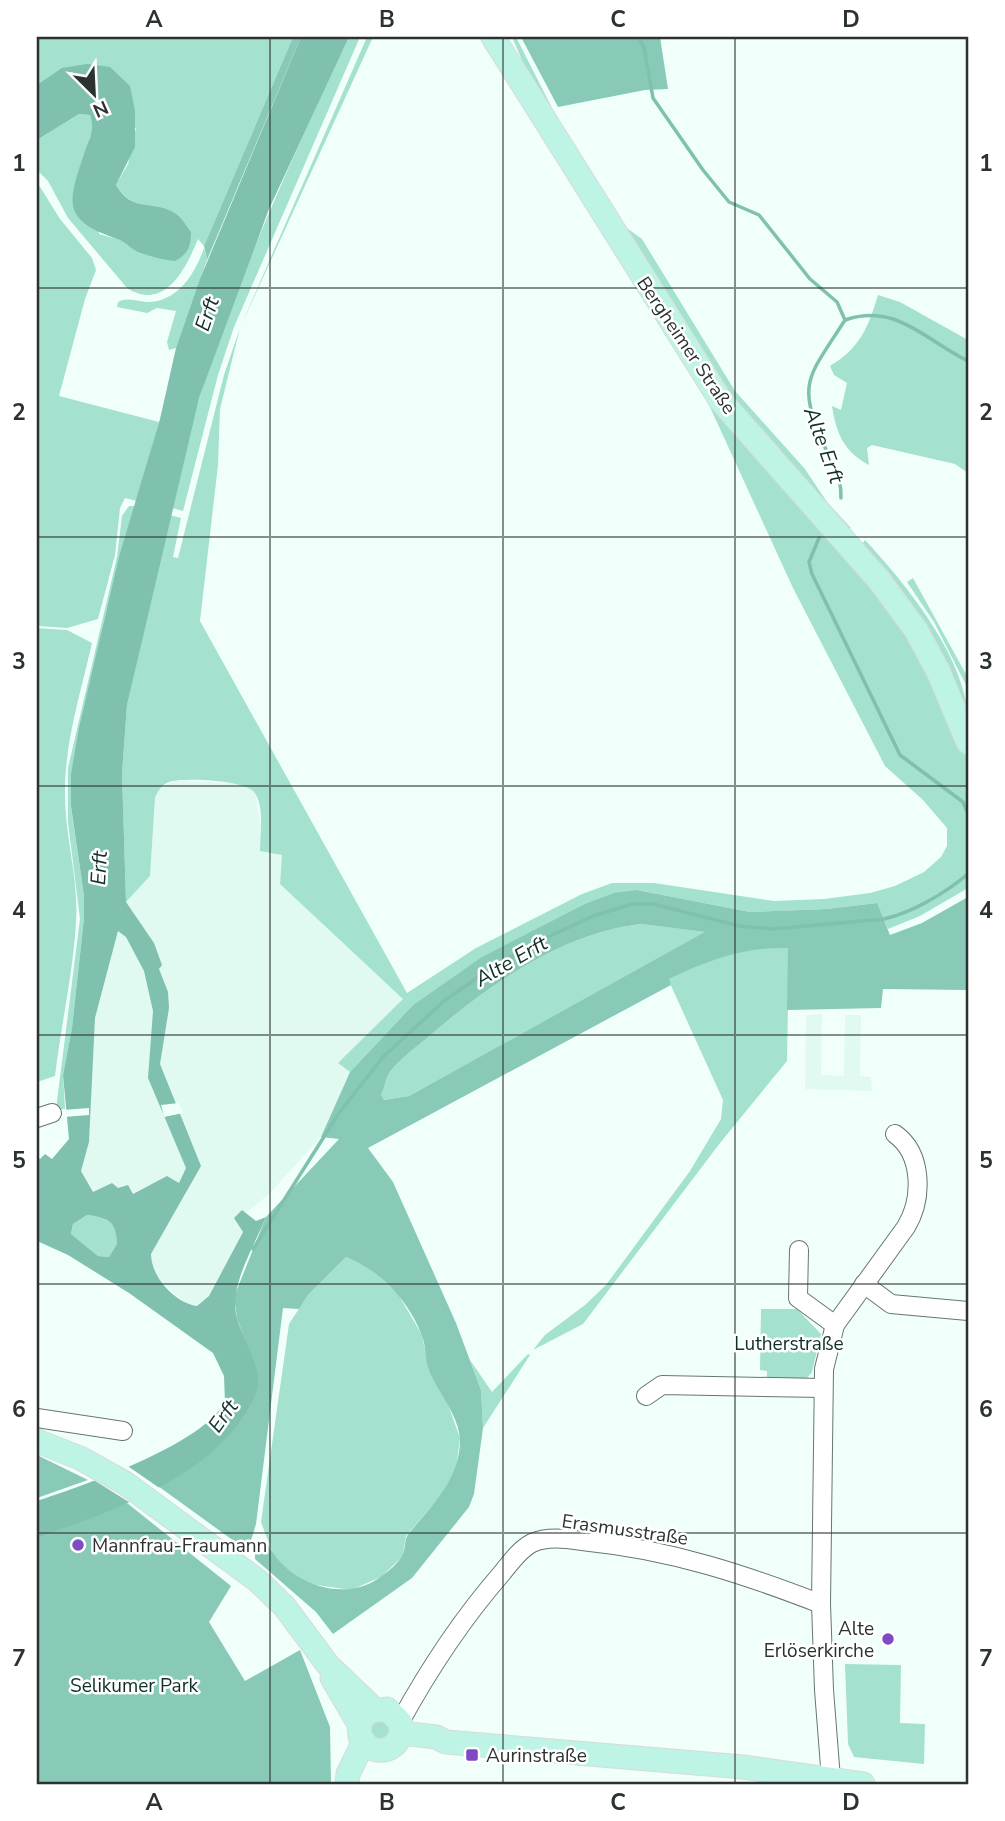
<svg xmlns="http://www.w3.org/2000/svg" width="1005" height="1821" font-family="'Nunito Sans',sans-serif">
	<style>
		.built { fill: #e0faf2 }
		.green { fill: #a4e1cf }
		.forest { fill: #88cab7; fill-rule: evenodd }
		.water { fill: #7fc0ae; fill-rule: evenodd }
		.pier { fill: #f1fffa }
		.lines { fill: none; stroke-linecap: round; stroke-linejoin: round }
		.stream { stroke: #7fc0ae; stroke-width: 3.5 }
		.minor-casing { stroke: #667671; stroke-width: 20 }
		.major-casing { stroke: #d9dada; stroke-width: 25 }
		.minor { stroke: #fff; stroke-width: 18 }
		.major { stroke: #bdf4e5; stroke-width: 23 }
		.grid { fill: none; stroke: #2b322f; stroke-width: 2; stroke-opacity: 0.55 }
		.poi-dot { fill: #7f4ac2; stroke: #fff; stroke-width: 2.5 }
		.labels { text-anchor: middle; stroke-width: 5; stroke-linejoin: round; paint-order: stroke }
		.street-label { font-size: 19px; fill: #2b322f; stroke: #fff }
		.park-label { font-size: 19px; fill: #0f3028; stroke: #fff }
		.poi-label { font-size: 19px; fill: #2b322f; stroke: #fff; text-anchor: start }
		.water-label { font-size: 21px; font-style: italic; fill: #113129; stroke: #fff }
		.neatline { fill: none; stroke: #2b322f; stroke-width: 2.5 }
		.grid-label { font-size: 23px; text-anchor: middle; font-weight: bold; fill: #2b322f }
	</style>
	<rect width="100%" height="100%" fill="#f1fffa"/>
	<g class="built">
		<path d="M175 781 244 783 255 792 260 823 282 855 280 884 404 999 338 1063 350 1072 321 1137 268 1195 246 1213 241 1210 243 1231 209 1296 197 1306 187 1304 160 1281 151 1263V1254L187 1192 167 1177 132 1194 114 1186 93 1193 81 1170 89 1142 95 1018 126 902 150 876 155 798 160 788Z"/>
		<path d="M822 1014 821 1075 844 1076 845 1015H861L860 1076 871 1077 872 1091 805 1089 806 1015Z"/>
	</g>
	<g class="green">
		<path d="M37 37H293L204 246 198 239C186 269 164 312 127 288L68 218 48 181 37 170V140L79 114 90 115 94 129 89 139 99 234 124 241 136 251 152 255 161 208C141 205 127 203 116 185L128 164 136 128 37 85Z"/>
		<path d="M349 37H360L234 327 218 375 183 511 172 508C181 471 188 431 200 395 240 271 294 154 349 37Z"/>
		<path d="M367 37H373L240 328 220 409 218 465 200 621 407 993 476 948 582 894 612 883H654L774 901 824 899 870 893 895 886 924 872 941 857 947 846V828L923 800 885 766 793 588 704 394 895 612 947 708 968 761V888L920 916 888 929 876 903 826 909 750 912 637 890 412 1006 350 1072 338 1063 403 999 280 884 282 855 260 851C260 834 265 806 254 792 245 780 183 777 169 782 161 785 158 791 155 798L150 876 126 902 122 773 127 705 170 515 181 518 173 557 178 558 224 375 240 328Z"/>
		<path d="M512 37H516L552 108H547L537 95Z"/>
		<path d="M37 182 60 219 92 258 96 270 85 299 59 396 159 422 137 501 125 498 120 508 115 555 98 619 67 628 37 626Z"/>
		<path d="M624 226 642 239 735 391 805 469 827 502 851 528 847 531 743 421Z"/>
		<path d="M204 248 207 260 176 348 169 350 167 342 176 311 157 308 147 313 117 307 118 302C128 297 136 301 146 302 177 303 195 274 204 248Z"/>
		<path d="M878 295 900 302 968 340V473L955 464 872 445 867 448 869 465C844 452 836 433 832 406L841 410 847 383 834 375 830 366C860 348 868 328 878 295Z"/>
		<path d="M129 506H135L106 612 71 774V807L84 896V918L72 1028 63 1075 65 1109H56L80 919 68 822V768L117 557 122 516Z"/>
		<path d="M865 540C906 584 968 660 968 723L862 544Z"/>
		<path d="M913 578 967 676 968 689 934 622 907 582Z"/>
		<path d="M37 628 67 630 92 643C81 692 64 744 65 795 65 838 79 880 76 922 73 974 61 1025 55 1076L37 1082Z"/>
		<path d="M641 924 706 932 409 1096 384 1100 381 1096C383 1089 385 1081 388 1075 397 1061 414 1049 427 1038 486 987 561 933 641 924Z"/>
		<path d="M759 948H789L787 1061 720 1143 583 1324 533 1350 545 1335 585 1305 606 1285 690 1171 721 1119 723 1100 668 979 713 958Z"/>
		<path d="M87 1215C108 1218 116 1220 117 1244L109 1257 98 1256 71 1234 73 1224Z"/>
		<path d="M346 1257 366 1264 398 1294 422 1335 429 1369 445 1396 460 1438 456 1470 442 1494 406 1536 403 1556 381 1577 351 1590 303 1583 275 1559 261 1522 289 1324 308 1295Z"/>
		<path d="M761 1309H797L821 1334 812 1372 807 1378 767 1379V1371L760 1370Z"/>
		<path d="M528 1354 530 1355 483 1428 481 1390 470 1360 492 1392Z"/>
		<path d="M845 1664 901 1665 900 1723 925 1724 924 1764 854 1757 848 1744Z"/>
		<circle cx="380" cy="1729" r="10"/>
	</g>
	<g class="forest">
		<path d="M293 37H301L207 260 204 246Z"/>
		<path d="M521 37H660L668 89 645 90 558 107Z"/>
		<path d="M637 890 750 912 826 909 877 903 890 935 922 923 968 897V990L883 989 881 1008 787 1010 788 948C743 947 709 960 669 979L671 985 368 1148 393 1182 456 1323 481 1390 483 1428 474 1494 469 1507 412 1578 333 1634 316 1612 255 1559V1548L267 1542C285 1583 345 1606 383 1575 389 1571 398 1563 402 1556 407 1548 403 1539 410 1532 433 1504 460 1479 460 1440 459 1414 436 1391 428 1367 425 1357 426 1346 422 1336 410 1302 379 1269 346 1257L308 1295 299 1309 283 1308 256 1524 249 1547 245 1549 158 1486 214 1449 257 1374 237 1318 234 1297 266 1217 339 1139 321 1137 350 1072 412 1006 482 957 585 904 614 893ZM641 924 705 932 409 1096 384 1100 381 1095C384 1089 385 1081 388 1075 397 1061 414 1049 427 1038 486 987 561 933 641 924Z"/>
		<path d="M37 1455 88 1480 37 1498Z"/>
		<path d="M127 1503 231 1586 209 1622 245 1681 300 1650 330 1727 331 1784H37V1539Z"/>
	</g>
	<g class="water">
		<path d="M301 37H349L269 209 199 398 127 705 122 773 126 902 154 943 162 965 159 969 168 992 169 1008 160 1064 201 1166 151 1254C151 1277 175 1303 197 1306L209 1296 243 1232 234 1218 242 1210 256 1221 266 1217C254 1247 228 1287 237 1318 243 1340 259 1361 258 1385 257 1394 250 1405 245 1414 202 1482 108 1511 37 1539V1501C82 1486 202 1445 225 1402L224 1376 213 1353 129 1293 68 1255 37 1241V1156L40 1159 45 1154 52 1159 69 1139 63 1075 72 1028 84 918V896L71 806V774L79 728 119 557 160 419 176 348 200 279ZM118 931 126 937 144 971 153 1011 148 1078 186 1168 179 1183 167 1176 133 1194 128 1185 118 1188 112 1183 93 1192 81 1171 89 1142 95 1018ZM87 1215C108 1218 116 1220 117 1244L109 1257 98 1256 71 1234 73 1224Z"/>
		<path d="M87 64 110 67 130 86 135 111V147L116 185C133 214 155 199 176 214 182 218 187 227 191 232 191 246 188 254 175 261 164 260 149 256 138 252 131 249 127 243 120 240 61 220 67 205 85 151 90 137 95 130 90 115L79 114 37 140V85L62 68Z"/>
	</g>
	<g class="pier">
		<path d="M179 1103 183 1113 164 1117 161 1105Z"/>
		<path d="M89 1108V1115L64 1117 63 1110Z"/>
		<path d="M125 1465 129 1467 161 1489 132 1504 92 1479Z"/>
	</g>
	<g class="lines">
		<g class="stream">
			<path d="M639 37 644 48 653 98 703 170 729 202 759 215 810 279 837 302 845 320"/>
			<path d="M845 320C896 302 926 341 968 361"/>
			<path d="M841 498C842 480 834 468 827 452 796 382 806 381 845 320"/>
			<path d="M819 538 809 562 812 574 900 755 963 802 968 814"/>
			<path d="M253 1249 339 1113 383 1057 444 1001 487 971 535 943 593 916 632 904H653L740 926 773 929 884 919C914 912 945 893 968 874"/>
		</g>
		<g class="minor-casing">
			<g id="minor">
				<path d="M37 1118 52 1113"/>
				<path d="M799 1250 798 1298 835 1325"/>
				<path d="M864 1284 891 1304 968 1311"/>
				<path d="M646 1396 662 1385 822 1388"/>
				<path d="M37 1418 123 1431"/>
				<path d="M400 1722C429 1669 462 1619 502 1573 511 1562 520 1549 532 1543 550 1535 572 1540 590 1542 671 1550 746 1575 821 1604"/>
				<path d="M831 1779 824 1690 821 1604 824 1369 835 1325 906 1227C923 1199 923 1154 895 1134"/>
			</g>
		</g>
		<g class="major-casing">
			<g id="major">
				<path d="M493 37 721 401 879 580 916 630 938 671 968 742"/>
				<path d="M37 1441 80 1458 125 1483 258 1581 284 1606 328 1665 374 1709"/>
				<path d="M332 1678 359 1724 360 1737 368 1747C387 1757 405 1743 400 1722L387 1709 367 1712 359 1724"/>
				<path d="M401 1733 436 1737 446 1742 743 1767 863 1784"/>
				<path d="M347 1784 348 1774 363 1743"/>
			</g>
		</g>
		<use href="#minor" class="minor"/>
		<use href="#major" class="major"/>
	</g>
	<path class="grid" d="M270 37V1784M503 37V1784M735 37V1784M37 288H968M37 537H968M37 786H968M37 1035H968M37 1284H968M37 1533H968"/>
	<g class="poi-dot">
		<circle cx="78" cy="1545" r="7"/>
		<circle cx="888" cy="1639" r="7"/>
		<rect x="465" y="1748" width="14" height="14" rx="3.5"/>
	</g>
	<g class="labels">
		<g class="street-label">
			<text transform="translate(687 345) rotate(56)" y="7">Bergheimer Straße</text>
			<text transform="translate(625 1529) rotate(8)" y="7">Erasmusstraße</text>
		</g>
		<g class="park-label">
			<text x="789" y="1350">Lutherstraße</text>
			<text x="134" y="1692">Selikumer Park</text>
		</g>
		<g class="poi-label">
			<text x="92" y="1552">Mannfrau-Fraumann</text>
			<text x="874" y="1635" text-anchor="end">Alte<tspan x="874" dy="22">Erlöserkirche</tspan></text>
			<text x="486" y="1762">Aurinstraße</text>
		</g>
		<g class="water-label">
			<text transform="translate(207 314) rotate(-71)" y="7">Erft</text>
			<text transform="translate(824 445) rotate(70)" y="7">Alte Erft</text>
			<text transform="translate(99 868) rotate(-87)" y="7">Erft</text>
			<text transform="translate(511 961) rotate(-30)" y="7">Alte Erft</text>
			<text transform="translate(223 1416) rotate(-54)" y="7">Erft</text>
		</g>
	</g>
	<rect width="1005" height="1821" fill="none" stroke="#ffffff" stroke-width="77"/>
	<g transform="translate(94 94) rotate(156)" stroke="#ffffff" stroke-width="5" paint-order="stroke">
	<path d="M0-5L12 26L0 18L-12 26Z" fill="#2b322f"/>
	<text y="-10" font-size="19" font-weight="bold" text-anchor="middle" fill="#2b322f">N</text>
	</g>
	<rect x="38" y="38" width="929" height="1745" class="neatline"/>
	<g class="grid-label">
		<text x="154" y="27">A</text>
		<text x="387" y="27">B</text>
		<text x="618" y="27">C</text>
		<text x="851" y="27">D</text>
		<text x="19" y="171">1</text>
		<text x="986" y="171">1</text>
		<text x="19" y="420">2</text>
		<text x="986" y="420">2</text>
		<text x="19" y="669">3</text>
		<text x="986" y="669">3</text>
		<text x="19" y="918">4</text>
		<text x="986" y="918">4</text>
		<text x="19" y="1168">5</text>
		<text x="986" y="1168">5</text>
		<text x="19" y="1417">6</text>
		<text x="986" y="1417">6</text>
		<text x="19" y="1666">7</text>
		<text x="986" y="1666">7</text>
		<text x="154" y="1810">A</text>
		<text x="387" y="1810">B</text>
		<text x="618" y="1810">C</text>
		<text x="851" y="1810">D</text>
	</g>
</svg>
